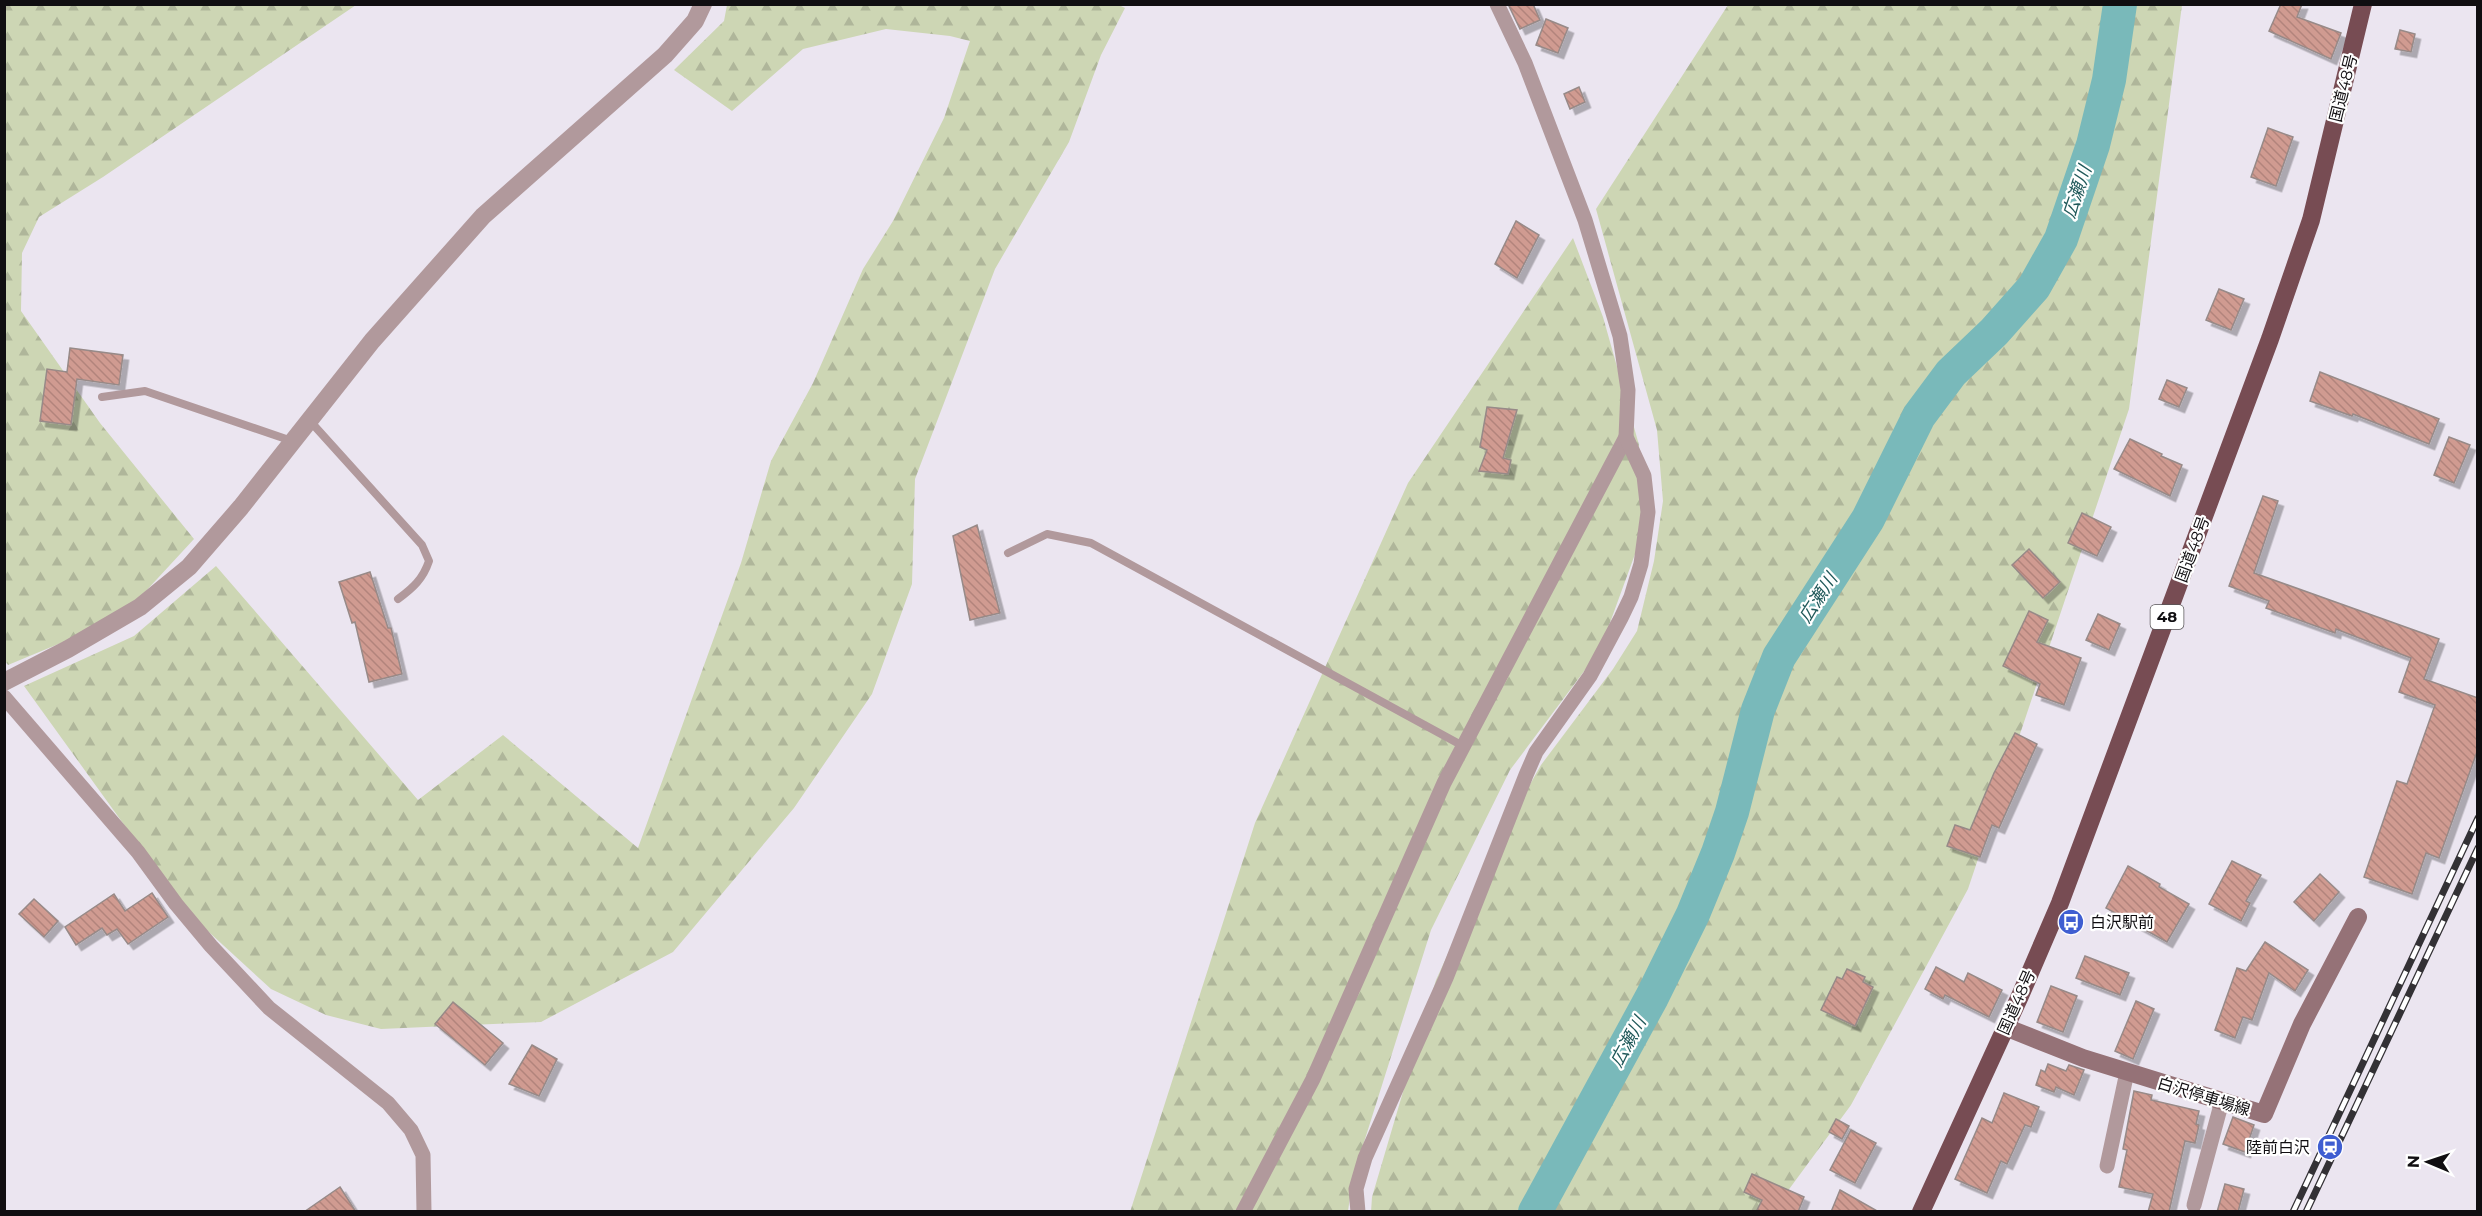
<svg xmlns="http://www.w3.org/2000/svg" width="2482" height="1216" font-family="Montserrat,'Noto Sans JP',sans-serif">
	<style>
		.forest { fill: url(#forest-firs) }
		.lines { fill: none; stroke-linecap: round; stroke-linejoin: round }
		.river { stroke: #79b9ba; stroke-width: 34 }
		.building { fill: url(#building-back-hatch); stroke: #978a88; stroke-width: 1.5; filter: url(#shadow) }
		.service { stroke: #b1999c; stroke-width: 8 }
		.minor { stroke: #b1999c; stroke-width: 15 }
		.tertiary { stroke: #b1999c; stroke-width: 18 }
		.secondary { stroke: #957277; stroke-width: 18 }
		.trunk { stroke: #774c53; stroke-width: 18 }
		.rail-casing { stroke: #333135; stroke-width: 7 }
		.rail { stroke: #fff; stroke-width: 4.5; stroke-dasharray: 14; stroke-linecap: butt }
		.labels { text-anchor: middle; stroke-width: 4.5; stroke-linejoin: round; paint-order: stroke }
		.shield { fill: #fff; stroke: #585658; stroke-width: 1.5 }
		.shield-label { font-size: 15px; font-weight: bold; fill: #100e11 }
		.street-label { font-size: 16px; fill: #100e11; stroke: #fff }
		.poi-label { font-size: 16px; fill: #100e11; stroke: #fff; text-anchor: start }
		.water-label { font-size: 18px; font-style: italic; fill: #21595a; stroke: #fff }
	</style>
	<defs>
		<pattern id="forest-firs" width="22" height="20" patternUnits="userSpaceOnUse" patternTransform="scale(1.5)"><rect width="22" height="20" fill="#cdd6b4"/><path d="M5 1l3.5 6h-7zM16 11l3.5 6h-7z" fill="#afb69a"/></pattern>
		<pattern id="building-back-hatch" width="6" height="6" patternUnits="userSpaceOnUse" patternTransform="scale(1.5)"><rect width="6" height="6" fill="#d09b91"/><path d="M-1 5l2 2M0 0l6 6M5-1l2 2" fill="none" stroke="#b2847c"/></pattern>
		<filter id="shadow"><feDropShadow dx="5.5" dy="5.5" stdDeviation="0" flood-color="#0004"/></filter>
	</defs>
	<rect width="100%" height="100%" fill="#ebe5f0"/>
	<g class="forest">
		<path d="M1117 4 1125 8 1101 55 1069 142 995 269 915 479 912 584 872 694 794 808 673 952 541 1022 381 1029 326 1015 271 989 187 912 24 686 134 636 216 566 418 800 503 735 638 848 741 563 771 461 813 383 863 269 893 221 944 118 970 41 950 36 886 29 803 49 732 111 674 70 724 21 727 5Z"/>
		<path d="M4 5H356L103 177 39 217 22 253 21 311 100 423 194 539 121 618 8 665 4 660Z"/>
		<path d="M1728 5H2182L2129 409 1968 889 1851 1105 1773 1211 1371 1212 1372 1197 1436 980 1507 825 1541 765 1613 669 1637 631 1654 561 1663 501 1657 430 1596 209Z"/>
		<path d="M1573 238 1603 317 1639 445 1642 535 1600 650 1510 770 1431 930 1353 1177 1348 1211 1130 1212 1255 823 1408 483Z"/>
	</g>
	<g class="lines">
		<path class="river" d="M1535 1212 1652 997 1693 914 1718 853 1732 812 1758 710 1779 657 1868 519 1919 416 1951 373 1994 332 2034 287 2061 239 2093 145 2109 80 2120 4"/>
	</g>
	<g class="building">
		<path d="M1508 4H1533L1540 20 1520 29Z"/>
		<path d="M2281 4H2302L2297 17 2341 33 2331 59 2269 31Z"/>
		<path d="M1546 19 1568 28 1558 53 1536 45Z"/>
		<path d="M2400 30 2415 34 2411 52 2395 49Z"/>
		<path d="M1579 87 1585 102 1570 109 1564 94Z"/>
		<path d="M2268 128 2293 137 2276 186 2251 177Z"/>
		<path d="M1516 221 1539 235 1517 278 1495 264Z"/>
		<path d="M2219 289 2244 299 2231 330 2206 320Z"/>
		<path d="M70 348 123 355 119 385 77 379 71 425 40 421 47 369 67 372Z"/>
		<path d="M2320 372 2439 419 2429 444 2353 414 2352 416 2310 401Z"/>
		<path d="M2167 380 2187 388 2179 407 2159 399Z"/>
		<path d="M1487 407 1517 410 1503 458 1511 460 1508 474 1479 471 1487 450 1480 447Z"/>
		<path d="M2449 437 2470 445 2454 483 2434 475Z"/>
		<path d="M2130 439 2162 454 2161 456 2182 465 2170 496 2114 469Z"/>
		<path d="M2263 496 2278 501 2254 573 2439 639 2424 679 2478 698V749L2439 858 2426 853 2412 894 2364 877 2397 781 2407 784 2435 705 2399 692 2411 658 2336 629 2335 633 2266 608 2269 601 2229 586Z"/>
		<path d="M2082 513 2111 527 2097 556 2068 543Z"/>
		<path d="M977 525 1000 613 970 620 953 536Z"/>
		<path d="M2029 549 2060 582 2043 598 2012 565Z"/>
		<path d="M370 572 388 628H391L402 674 369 682 355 622 352 623 339 582Z"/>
		<path d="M2029 611 2048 620 2037 642 2081 658 2064 705 2036 695 2040 684 2003 666Z"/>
		<path d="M2098 614 2120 624 2109 650 2086 640Z"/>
		<path d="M2015 733 2037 744 1999 828 1992 825 1980 857 1947 846 1955 825 1970 830 1994 773Z"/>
		<path d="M2232 861 2261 875 2246 901 2250 903 2241 921 2209 904Z"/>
		<path d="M2128 866 2160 884 2159 887 2189 904 2167 942 2106 908Z"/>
		<path d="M2320 874 2339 892 2314 921 2294 902Z"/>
		<path d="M152 893 168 917 128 944 117 929 107 935 102 928 76 945 65 927 114 894 125 911Z"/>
		<path d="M34 899 58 921 44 937 19 914Z"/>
		<path d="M2265 942 2308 970 2295 991 2269 973 2252 1020 2243 1017 2235 1038 2215 1030 2237 968 2246 971Z"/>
		<path d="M2085 956 2129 973 2120 995 2076 978Z"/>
		<path d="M1936 967 1964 982 1968 973 2002 990 1989 1017 1945 995 1943 999 1925 989Z"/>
		<path d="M1847 969 1865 977 1863 982 1873 987 1855 1026 1821 1010 1837 977 1842 979Z"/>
		<path d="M2051 986 2077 996 2063 1032 2037 1022Z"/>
		<path d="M2136 1001 2154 1009 2133 1059 2115 1051Z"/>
		<path d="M453 1002 503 1043 485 1065 435 1024Z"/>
		<path d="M532 1045 557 1059 539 1096 509 1084Z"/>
		<path d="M2048 1064 2066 1071 2069 1065 2084 1070 2074 1095 2056 1087 2054 1092 2036 1085 2041 1070 2045 1072Z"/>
		<path d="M2134 1091 2152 1095 2151 1100 2199 1111 2196 1124 2199 1125 2195 1143 2185 1141 2169 1212H2148L2153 1194 2119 1187 2127 1150 2123 1149Z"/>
		<path d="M2004 1093 2039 1107 2031 1127 2025 1125 2007 1164 2001 1161 1987 1193 1955 1179 1982 1118 1992 1123Z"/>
		<path d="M2233 1117 2254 1125 2245 1152 2223 1144Z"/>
		<path d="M1836 1119 1849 1126 1842 1139 1829 1132Z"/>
		<path d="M1851 1130 1876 1143 1855 1183 1830 1170Z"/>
		<path d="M1752 1174 1804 1197 1798 1212H1756L1762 1200 1744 1192Z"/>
		<path d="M2225 1184 2244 1189 2238 1212H2217Z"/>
		<path d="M340 1187 356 1212H304Z"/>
		<path d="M1840 1190 1879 1212H1831Z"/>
	</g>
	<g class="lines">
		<g class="service">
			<path d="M102 397 145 391 292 441"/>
			<path d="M310 421 422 545 429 561C423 579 413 588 398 599"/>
			<path d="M1008 553 1047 534 1091 543 1463 746"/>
		</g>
		<g class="minor">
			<path d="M4 697 138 852 176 904 211 946 269 1008 388 1103 411 1130 423 1155 424 1212"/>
			<path d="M2107 1166 2127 1072"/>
			<path d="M2194 1205 2222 1101"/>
			<path d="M1243 1212 1313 1079 1444 783 1626 437"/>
			<path d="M1358 1212 1356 1189 1365 1158 1446 978 1526 775 1536 752 1590 676 1621 618 1631 597 1641 564 1648 512 1644 476 1626 437 1628 390 1620 336 1585 220 1525 63 1497 4"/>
		</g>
		<path class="tertiary" d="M4 682 68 649 140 607 189 567 241 507 372 341 483 216 665 55 695 21 703 4"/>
		<path class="secondary" d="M2005 1027 2083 1058 2264 1114 2302 1024 2358 917"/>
		<path class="trunk" d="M1921 1212 2020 996 2060 903 2270 339 2311 220 2363 4"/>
		<g class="rail-casing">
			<g id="rail">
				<path d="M2293 1212 2478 818"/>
				<path d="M2306 1212 2478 848"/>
			</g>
		</g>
		<use href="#rail" class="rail"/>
	</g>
	<defs>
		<g id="bus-disc" transform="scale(1.35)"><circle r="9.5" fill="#3f5ed1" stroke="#fff"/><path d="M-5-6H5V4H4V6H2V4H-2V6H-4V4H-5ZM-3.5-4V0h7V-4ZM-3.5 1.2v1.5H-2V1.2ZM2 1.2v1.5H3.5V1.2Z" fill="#fff"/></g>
		<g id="station-disc" transform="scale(1.35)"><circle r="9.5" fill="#3f5ed1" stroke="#fff"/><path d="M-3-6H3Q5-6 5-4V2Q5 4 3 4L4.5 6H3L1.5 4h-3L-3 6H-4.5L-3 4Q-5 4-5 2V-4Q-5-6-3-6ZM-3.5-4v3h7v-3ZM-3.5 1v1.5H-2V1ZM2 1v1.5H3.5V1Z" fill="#fff"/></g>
	</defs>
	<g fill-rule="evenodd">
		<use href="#bus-disc" x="2071" y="922"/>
		<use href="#station-disc" x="2330" y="1147"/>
	</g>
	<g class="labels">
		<rect class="shield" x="2150.5" y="605" width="33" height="24" rx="4.5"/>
		<g class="shield-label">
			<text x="2167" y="622">48</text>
		</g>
		<g class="street-label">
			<text transform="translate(2343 88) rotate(-76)" y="6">国道48号</text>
			<text transform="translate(2192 549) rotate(-70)" y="6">国道48号</text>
			<text transform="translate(2016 1002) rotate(-66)" y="6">国道48号</text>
			<text transform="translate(2204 1096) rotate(17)" y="6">白沢停車場線</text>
		</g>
		<g class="poi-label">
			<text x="2090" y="928">白沢駅前</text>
			<text x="2310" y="1153" text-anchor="end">陸前白沢</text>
		</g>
		<g class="water-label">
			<text transform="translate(2077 192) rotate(-71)" y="6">広瀬川</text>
			<text transform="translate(1818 598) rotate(-57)" y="6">広瀬川</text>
			<text transform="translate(1628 1042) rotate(-61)" y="6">広瀬川</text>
		</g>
	</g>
	<rect width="2482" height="1216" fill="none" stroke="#100e11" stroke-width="12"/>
	<g transform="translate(2428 1162) rotate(272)" stroke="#ffffff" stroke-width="4.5" paint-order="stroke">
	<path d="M0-4.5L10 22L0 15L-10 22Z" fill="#100e11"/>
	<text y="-9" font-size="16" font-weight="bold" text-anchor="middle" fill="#100e11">N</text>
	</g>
</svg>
